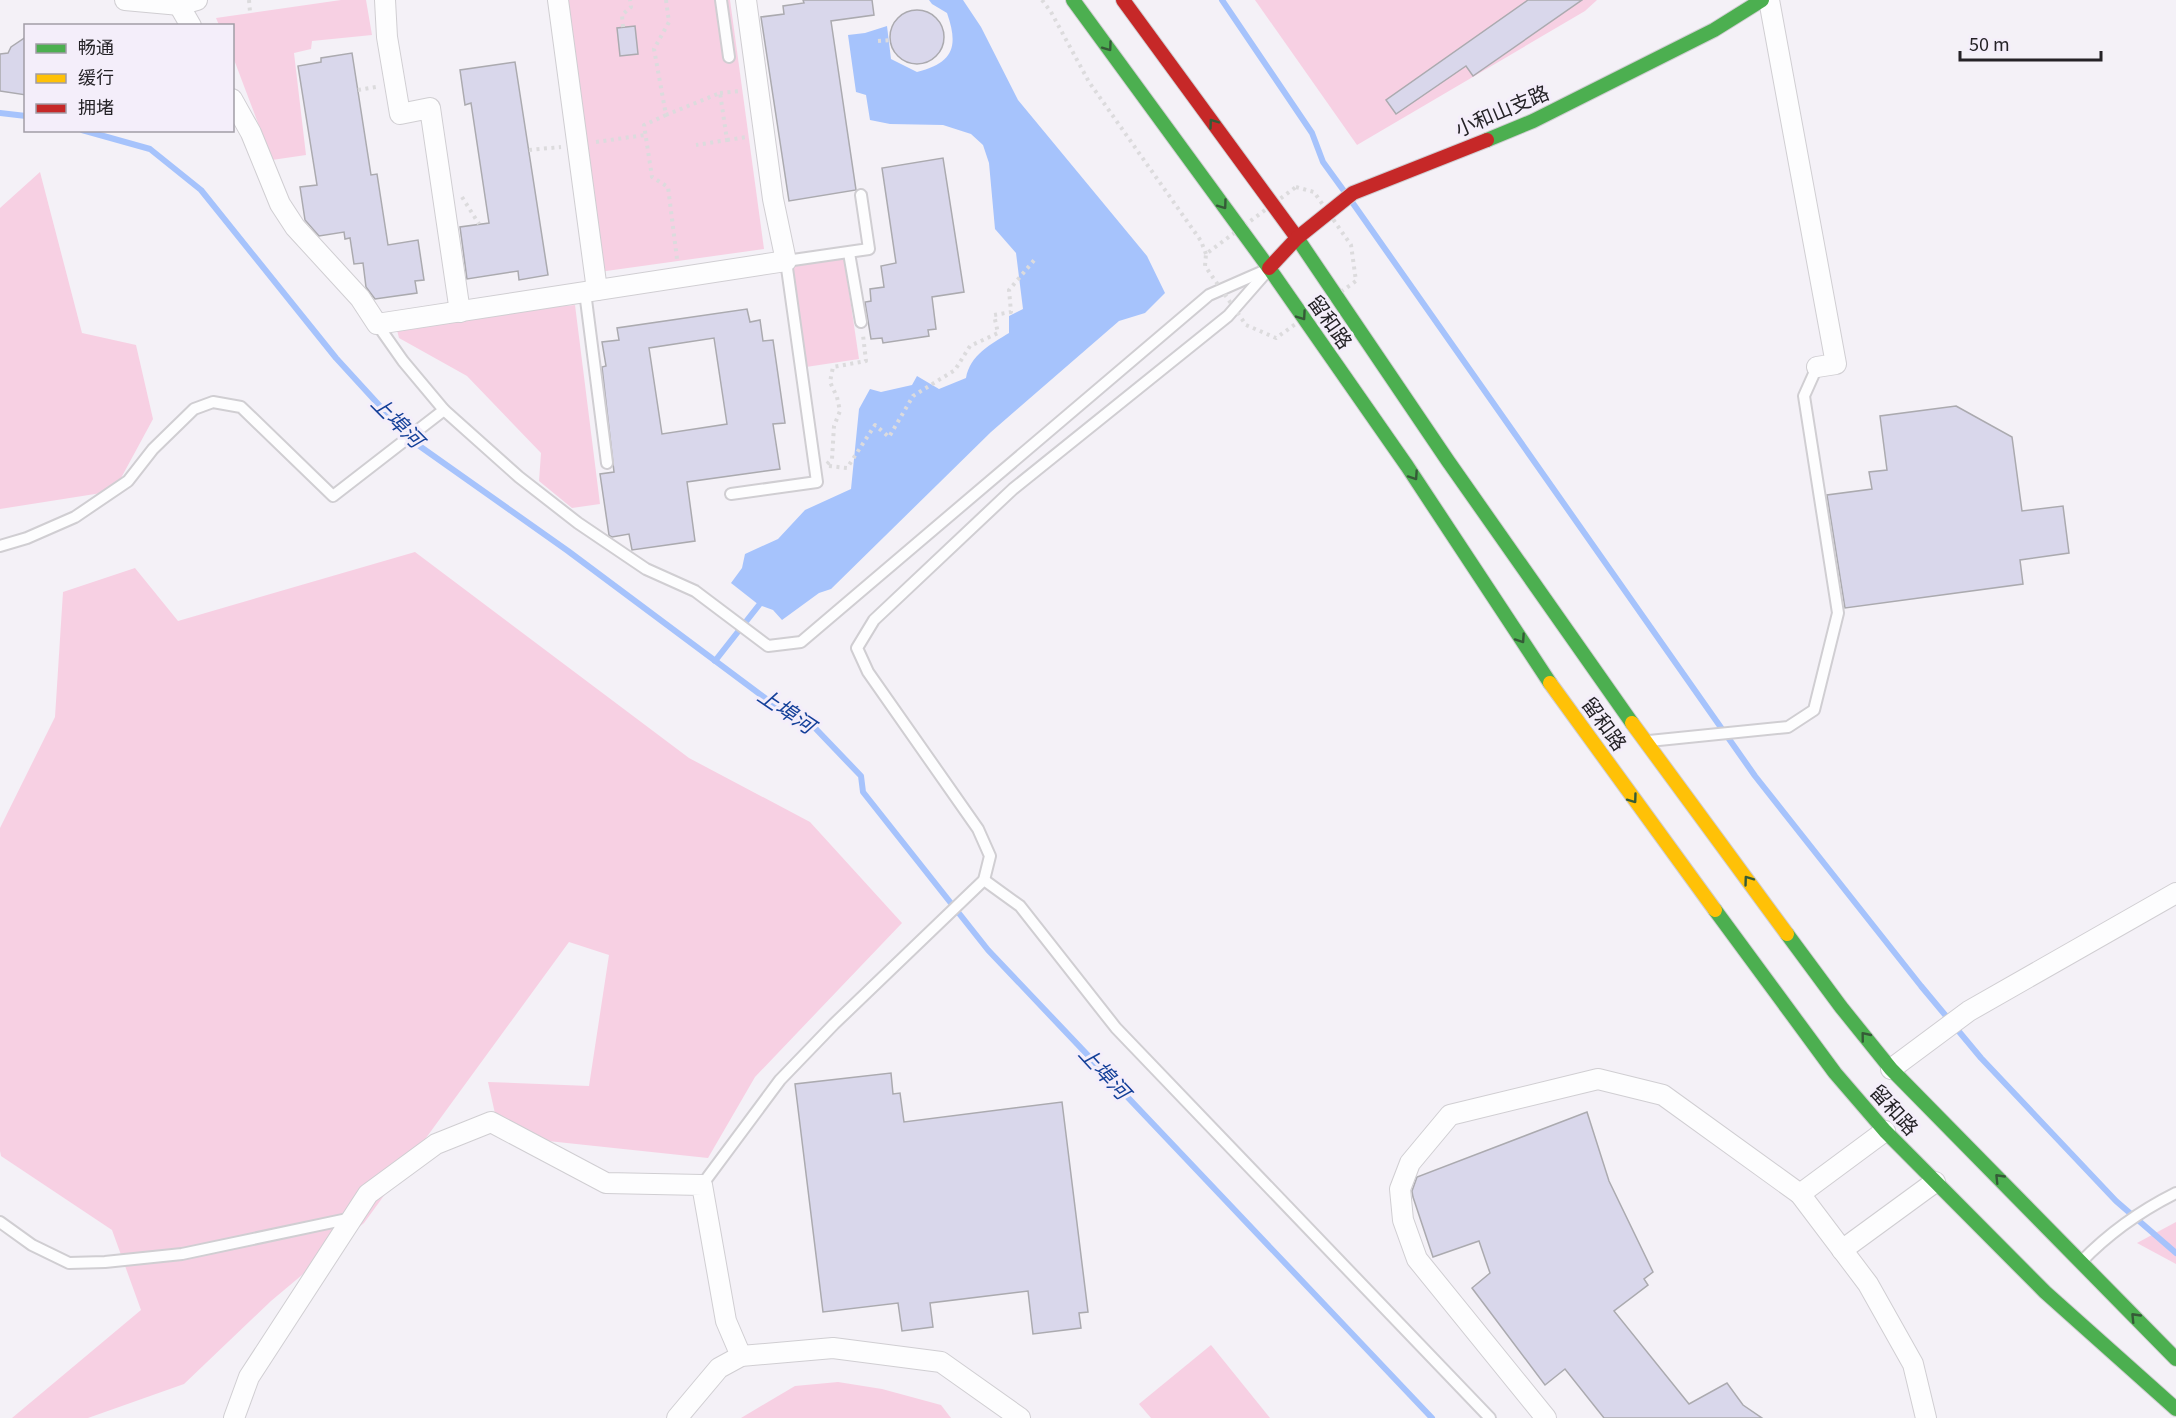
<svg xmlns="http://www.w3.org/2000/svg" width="2176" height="1418" font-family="Georgia,'Noto Sans SC',serif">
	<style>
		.green { fill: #f7d0e3 }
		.water { fill: #a6c3fc }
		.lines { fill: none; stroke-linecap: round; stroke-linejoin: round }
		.stream { stroke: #a6c3fc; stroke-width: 6 }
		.building { fill: #d9d7eb; stroke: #abaaaf; stroke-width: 1.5; fill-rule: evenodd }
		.lane-casing { stroke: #d0ced2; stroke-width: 14 }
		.street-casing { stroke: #d0ced2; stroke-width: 22 }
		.fast-casing { stroke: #d0ced2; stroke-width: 16 }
		.slow-casing { stroke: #d0ced2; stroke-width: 16 }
		.jam-casing { stroke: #d0ced2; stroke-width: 16 }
		.path { stroke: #dcdbdd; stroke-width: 4; stroke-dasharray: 3 4.5; stroke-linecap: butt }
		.lane { stroke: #fdfdfe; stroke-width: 10 }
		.street { stroke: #fdfdfe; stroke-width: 20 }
		.fast { stroke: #4caf50; stroke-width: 14 }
		.slow { stroke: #ffc107; stroke-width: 14 }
		.jam { stroke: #c62828; stroke-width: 14 }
		.oneway { stroke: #355b37 }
		.labels { text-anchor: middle; stroke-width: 6; stroke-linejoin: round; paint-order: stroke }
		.street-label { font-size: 20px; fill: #252327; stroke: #f4eefa }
		.water-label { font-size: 21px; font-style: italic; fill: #144099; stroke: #f4eefa }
	</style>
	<rect width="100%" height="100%" fill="#f4f1f7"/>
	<g class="green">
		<path d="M341 0H366L372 35 312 41 311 49 294 53 306 155 272 160 233 57 232 26 219 25 216 18Z"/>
		<path d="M561 0H730L764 249 599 272Z"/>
		<path d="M1255 0H1597L1585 11 1357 145Z"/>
		<path d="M40 172 82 333 136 345 153 419 114 491 0 509V208Z"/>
		<path d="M844 258 859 359 806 367 791 266Z"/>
		<path d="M575 305 600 504 572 508 539 481 541 453 467 376 399 338 396 326 477 314Z"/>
		<path d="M415 552 689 758 810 822 902 923 755 1077 708 1158 500 1136 488 1082 589 1086 609 955 569 942 364 1223 271 1301 184 1384 88 1418H12L141 1310 112 1230 1 1156 0 1151V828L55 717 63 592 135 568 178 621Z"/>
		<path d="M2176 1222V1264L2137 1243Z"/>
		<path d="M1211 1345 1270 1418H1151L1139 1404Z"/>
		<path d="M838 1382 882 1389 941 1405 951 1418H741L795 1386Z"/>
	</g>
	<path class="water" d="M929 0H963L981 27 1018 100 1147 256 1165 293 1145 313 1119 321 991 432 831 589 819 593 782 620 773 610 759 605 731 583 742 568 745 554 778 539 805 510 851 489 859 409 870 389 881 392 912 385 917 376 939 389 966 378C970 355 991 344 1009 333V316L1023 309 1016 253 995 229 989 163 983 145 971 134 943 125 890 124 870 120 866 95 856 92 848 35 865 33 887 26 891 59 917 72C953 63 959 47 947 13L932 4Z"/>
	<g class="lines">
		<g class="stream">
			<path d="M1222 0 1312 133 1323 162 1344 191"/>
			<path d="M0 113 26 116"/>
			<path d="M82 130 150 149 201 190 336 358 411 440 568 551 773 704 816 729 861 776 863 792 988 950 1432 1418"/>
			<path d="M1352 202 1755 776 1921 986 1981 1058 2116 1201 2176 1253"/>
			<path d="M715 661 759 605"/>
		</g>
	</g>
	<g class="building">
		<path d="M803 0H872L874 15 831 21 856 190 789 201 761 17 784 14 783 6 804 3Z"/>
		<path d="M1528 0H1582L1473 76 1466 66 1396 114 1386 100Z"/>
		<circle cx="917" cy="37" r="27"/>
		<path d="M635 26 638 54 620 56 617 28Z"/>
		<path d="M26 37V95L0 91V54L8 53 11 47Z"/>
		<path d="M352 53 371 175 377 174 388 245 418 240 424 280 415 281 417 293 375 299 366 287 363 263 354 264 350 238 345 239 344 232 319 236 305 220 300 187 317 185 298 66 321 62V58Z"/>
		<path d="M515 62 548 275 519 280 518 271 467 279 460 227 489 223 471 103 465 105 460 70Z"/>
		<path d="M943 158 964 292 932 297 936 329 928 330 929 336 883 343 882 338 871 339 865 302 871 301 870 289 884 287 881 266 896 263 882 168Z"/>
		<path d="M747 309 750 322 760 320 763 341 773 340 785 423 773 424 780 469 687 482 695 541 632 550 629 534 612 537 609 535 600 474 614 472 602 367 606 366 602 342 619 340 617 328ZM714 338 727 424 662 434 649 348Z"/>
		<path d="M1956 406 2012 437 2022 511 2063 506 2069 553 2020 560 2023 584 1845 608 1827 495 1872 489 1869 472 1887 470 1880 416Z"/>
		<path d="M891 1073 893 1094 900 1093 904 1122 1062 1102 1088 1312 1079 1313 1081 1328 1033 1334 1028 1291 930 1303 933 1327 902 1331 898 1303 823 1312 795 1084Z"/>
		<path d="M1587 1112 1609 1181 1653 1272 1644 1279 1648 1285 1614 1311 1689 1404 1727 1383 1743 1405 1762 1418H1604L1565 1369 1545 1385 1472 1288 1490 1273 1479 1241 1433 1257 1413 1197 1412 1191 1417 1177Z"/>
	</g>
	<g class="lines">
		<g class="lane-casing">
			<g id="lane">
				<path d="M721 0 729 57"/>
				<path d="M849 253 861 322"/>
				<path d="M585 292 607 463"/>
				<path d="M377 324 403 361 444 410 519 477 578 523 646 569 695 591 768 646 801 642 1209 295 1266 270"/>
				<path d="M731 494 817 482 786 261 869 249 861 195"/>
				<path d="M0 546 27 538 75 517 128 481 153 449 194 409 213 402 241 407 333 496 444 410"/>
				<path d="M1649 741 1788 727 1814 710 1838 613 1804 396 1817 367"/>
				<path d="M984 880 1020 906 1116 1028 1490 1418"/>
				<path d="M702 1185 780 1080 834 1024 984 880 990 856 978 829 868 672 857 648 874 620 1013 489 1228 316 1269 269"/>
				<path d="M0 1222 32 1245 69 1263 105 1262 182 1254 352 1218"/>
				<path d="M2081 1262C2109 1233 2140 1211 2176 1193"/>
			</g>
		</g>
		<g class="street-casing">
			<g id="street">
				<path d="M125 0 180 5 197 0"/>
				<path d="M176 0 191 26"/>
				<path d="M385 0 387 37 400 114 430 108 460 312"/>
				<path d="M558 0 597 290"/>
				<path d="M1769 0 1836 364 1817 367"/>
				<path d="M232 99 251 133 280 204 295 227 360 298 377 324 786 261 773 199 746 0"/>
				<path d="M1891 1069 1969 1011 2176 893"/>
				<path d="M1800 1194 1885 1131"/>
				<path d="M1842 1250 1935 1182"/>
				<path d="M234 1418 249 1377 368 1194 436 1144 491 1122 606 1183 702 1185 726 1321 741 1356"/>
				<path d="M677 1418 719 1368 741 1356 833 1348 941 1362 1020 1418"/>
				<path d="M1546 1418 1417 1259 1403 1220 1400 1189 1410 1163 1450 1115 1598 1079 1663 1095 1800 1194 1868 1284 1913 1364 1926 1418"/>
			</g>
		</g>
		<g class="fast-casing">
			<g id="fast">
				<path d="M1073 0 1269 268 1407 466 1550 683"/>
				<path d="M1487 140 1533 121 1714 30 1762 0"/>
				<path d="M1295 235 1448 461 1632 723"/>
				<path d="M1715 910 1835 1073 1885 1131 2045 1292 2176 1409"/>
				<path d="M1787 934 1841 1007 1891 1069 2176 1359"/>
			</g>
		</g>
		<g class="slow-casing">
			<g id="slow">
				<path d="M1550 683 1715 910"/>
				<path d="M1632 723 1787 934"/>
			</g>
		</g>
		<g class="jam-casing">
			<g id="jam">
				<path d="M1123 0 1295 235"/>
				<path d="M1269 268 1297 238 1353 193 1487 140"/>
			</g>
		</g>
		<g class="path">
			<path d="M249 0 250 12"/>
			<path d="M666 0 669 22 654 49 666 115 720 93 727 140 696 145"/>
			<path d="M1042 0 1051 12 1089 82 1201 241 1206 254"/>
			<path d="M623 27 622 15 631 7 630 0"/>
			<path d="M878 41 891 40"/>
			<path d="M358 90 376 87"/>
			<path d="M720 93 740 91"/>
			<path d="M666 115 644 125 652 177 668 187 677 259"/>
			<path d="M727 140 747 137"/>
			<path d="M596 142 645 135"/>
			<path d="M529 150 561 147"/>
			<path d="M1296 187 1314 192 1351 245 1356 281 1276 338 1246 325 1205 266 1206 254Z"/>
			<path d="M462 197 479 224"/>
			<path d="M827 464 832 459 834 426 840 411 837 397 830 382 833 367 866 361 863 335"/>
			<path d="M829 466 847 468 875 425 889 437 913 396 955 370 970 346 998 333 994 315 1011 312 1009 290 1036 258"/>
		</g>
		<use href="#lane" class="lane"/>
		<use href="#street" class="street"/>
		<use href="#fast" class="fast"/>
		<use href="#slow" class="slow"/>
		<use href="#jam" class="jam"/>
	</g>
	<defs><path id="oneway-chevron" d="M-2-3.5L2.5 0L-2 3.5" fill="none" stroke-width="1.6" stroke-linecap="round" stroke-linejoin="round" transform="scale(1.5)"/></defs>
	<g class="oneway">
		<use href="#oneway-chevron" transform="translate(1108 47) rotate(54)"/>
		<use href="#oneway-chevron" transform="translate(1213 123) rotate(-126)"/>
		<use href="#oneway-chevron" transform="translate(1223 205) rotate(54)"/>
		<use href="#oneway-chevron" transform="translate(1302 316) rotate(55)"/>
		<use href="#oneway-chevron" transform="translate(1414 476) rotate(56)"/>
		<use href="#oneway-chevron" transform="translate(1521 639) rotate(56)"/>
		<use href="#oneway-chevron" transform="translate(1633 799) rotate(54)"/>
		<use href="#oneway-chevron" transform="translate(1748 880) rotate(-126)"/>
		<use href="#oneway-chevron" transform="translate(1865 1036) rotate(-129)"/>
		<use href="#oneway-chevron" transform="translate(1999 1178) rotate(-134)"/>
		<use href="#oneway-chevron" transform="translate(2135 1317) rotate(-134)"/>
	</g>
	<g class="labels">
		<g class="street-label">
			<text transform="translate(1502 111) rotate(-23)" y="7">小和山支路</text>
			<text transform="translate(1330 322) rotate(55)" y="7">留和路</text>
			<text transform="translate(1604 724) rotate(54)" y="7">留和路</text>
			<text transform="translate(1894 1110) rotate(48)" y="7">留和路</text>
		</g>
		<g class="water-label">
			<text transform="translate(397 422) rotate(45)" y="7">上埠河</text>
			<text transform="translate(786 711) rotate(34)" y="7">上埠河</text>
			<text transform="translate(1104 1073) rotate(47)" y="7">上埠河</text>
		</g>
	</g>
	<rect x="24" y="24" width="210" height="108" fill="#f4eefa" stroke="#a19da6" stroke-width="1.5"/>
	<rect x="36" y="44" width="30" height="9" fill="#4caf50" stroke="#a19da6" stroke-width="1.5"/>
	<text x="78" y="54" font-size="18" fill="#252327">畅通</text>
	<rect x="36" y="74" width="30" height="9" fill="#ffc107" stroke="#a19da6" stroke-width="1.5"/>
	<text x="78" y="84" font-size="18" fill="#252327">缓行</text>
	<rect x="36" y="104" width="30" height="9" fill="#c62828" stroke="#a19da6" stroke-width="1.5"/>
	<text x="78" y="114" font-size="18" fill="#252327">拥堵</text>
	<path d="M1960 51v9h141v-9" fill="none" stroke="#252327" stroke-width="3"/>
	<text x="1969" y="51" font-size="18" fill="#252327" stroke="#f4eefa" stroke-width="4.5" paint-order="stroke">50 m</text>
</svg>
